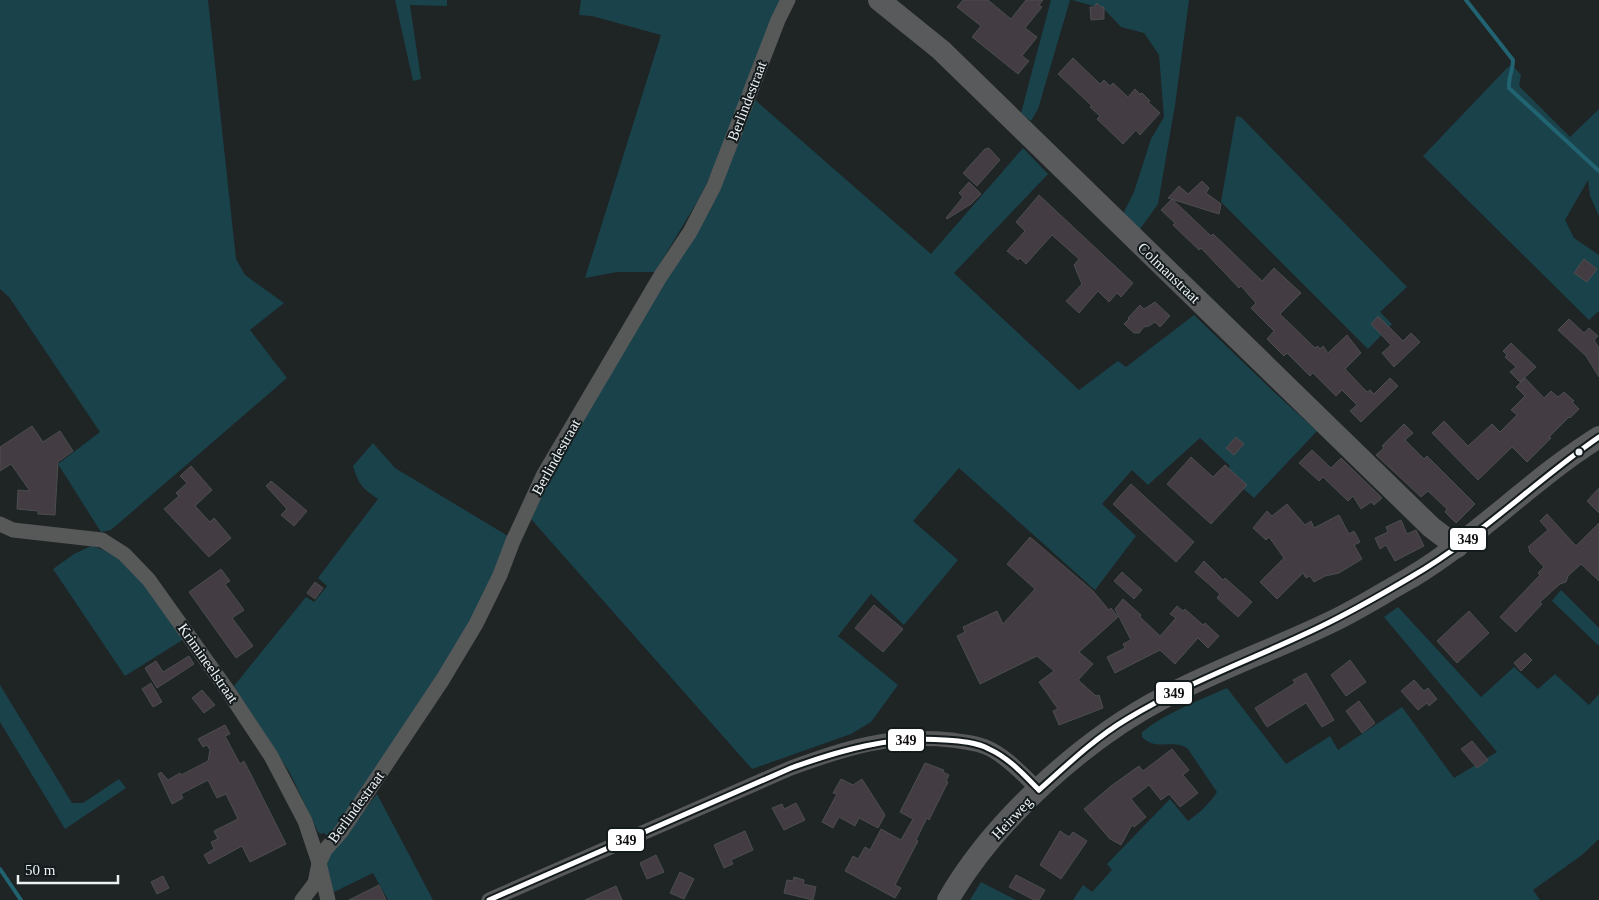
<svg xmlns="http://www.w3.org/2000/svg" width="1599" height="900" font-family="'Times New Roman',serif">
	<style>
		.green { fill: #1a424b }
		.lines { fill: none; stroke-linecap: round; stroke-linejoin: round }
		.stream { stroke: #226371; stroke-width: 4 }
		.building { fill: #433d43; stroke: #4c4d4e }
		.minor { stroke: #575858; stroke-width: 15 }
		.secondary { stroke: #585a5b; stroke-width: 22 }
		.bus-1-casing { stroke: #141b1d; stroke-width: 9 }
		.bus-1 { stroke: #fff; stroke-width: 5 }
		.bus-dot { fill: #ecf1f3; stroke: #141b1d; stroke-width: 2 }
		.labels { text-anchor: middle; stroke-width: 4; stroke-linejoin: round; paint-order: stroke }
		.street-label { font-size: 15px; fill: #ecf1f3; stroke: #141b1d }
		.line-badge { stroke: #141b1d; stroke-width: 2 }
		.pale-badge-label { font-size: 14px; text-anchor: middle; font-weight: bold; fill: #111 }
	</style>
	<rect width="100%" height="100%" fill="#1f2425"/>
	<g class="green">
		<path d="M0 0H208L236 259 245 275 284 303 250 330 287 378 111 530 101 532 58 464 100 432 9 297 0 289Z"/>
		<path d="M395 0H447V6L410 5 421 79 413 81Z"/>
		<path d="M581 0H781L714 168 700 197 655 272H617L585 278 661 35 592 16 579 15Z"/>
		<path d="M1051 0H1070L1038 109 1031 121 1021 113Z"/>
		<path d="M1072 0H1189L1175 105 1158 204 1140 229 1123 214 1134 192 1151 139 1164 117 1159 55 1144 33 1121 27 1104 9Z"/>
		<path d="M1512 65 1521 75 1519 86 1570 137 1599 109V216L1590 196 1588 180 1565 220 1574 238 1599 255V311L1589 320 1423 156 1507 68Z"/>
		<path d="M754 99 931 254 1023 148 1048 174 954 273 1079 390 1118 361 1126 367 1194 315 1274 392 1317 431 1254 498 1225 473 1230 466 1200 438 1148 485 1132 470 1102 504 1136 536 1095 590 959 468 913 521 958 560 904 625 871 594 838 636 898 685 871 722 851 734 752 769 531 519 547 483 572 440 660 289 710 210Z"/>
		<path d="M1236 116 1241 117 1407 287 1380 312 1392 324 1368 349 1221 202Z"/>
		<path d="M373 443 395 468 508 536 498 565 469 626 330 838 324 833 321 834 318 832 290 773 234 686 306 597 314 602 327 586 318 578 378 499C362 488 359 485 353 466Z"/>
		<path d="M91 546C133 555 160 607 184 639L125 676 53 569 74 554Z"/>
		<path d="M1561 590 1599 628V646L1552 601Z"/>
		<path d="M1398 607 1481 697 1514 667 1538 689 1555 674 1589 705 1599 694V839L1582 855 1533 890 1540 900H1073L1083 885 1092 892 1112 870 1107 864 1170 799 1188 821 1201 811 1213 798 1217 792 1188 749C1173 738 1157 752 1142 737V732C1167 712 1198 701 1227 688L1286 764 1330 736 1338 750 1402 707 1454 778 1497 752 1384 617Z"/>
		<path d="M0 685 72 803H83L119 779 126 788 65 829 0 722Z"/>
		<path d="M377 794 433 900H388L373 873 334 892 323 863Z"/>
		<path d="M981 882 1016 900H970Z"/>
	</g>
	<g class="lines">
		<g class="stream">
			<path d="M1466 0 1513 60C1513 71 1508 77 1509 88L1599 171"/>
			<path d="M0 869 21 900"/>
		</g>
	</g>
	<g class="building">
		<path d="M963 0H988L1011 19 1026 0H1043L1039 5 1042 7 1025 28 1037 37 1022 56 1029 61 1018 74 972 37 981 26 957 7Z"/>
		<path d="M1097 3 1101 7H1104V19L1091 20 1090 7H1094Z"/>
		<path d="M1073 58 1100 84 1104 80 1110 86 1113 83 1128 97 1135 89 1140 94 1142 93 1150 101 1148 102 1160 113 1140 135 1136 130 1123 144 1097 119 1100 116 1090 107 1092 106 1058 74Z"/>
		<path d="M989 148 1000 160 977 186 963 173 985 149Z"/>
		<path d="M1202 181 1209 188 1206 193 1221 204 1219 214 1168 198 1179 186 1188 194Z"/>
		<path d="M969 182 981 194 971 204 947 219 946 218 963 197 959 193Z"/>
		<path d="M1039 195 1133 283 1121 297 1117 293 1109 302 1098 291 1079 313 1066 301 1082 284 1074 265 1079 259 1052 235 1026 264 1020 258 1018 260 1007 251 1025 231 1016 222Z"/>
		<path d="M1172 199 1211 236 1213 234 1230 250 1262 281 1274 268 1301 293 1280 314 1315 348 1318 346 1320 349 1323 346 1328 353 1347 335 1361 353 1345 369 1367 392 1370 390 1374 394 1390 378 1398 386 1361 422 1350 411 1357 405 1342 390 1336 396 1313 373 1310 376 1287 353 1284 356 1267 339 1274 331 1251 308 1256 303 1241 286 1239 288 1201 248 1199 250 1173 225 1175 223 1161 210Z"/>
		<path d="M1584 259 1597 269 1587 282 1574 273Z"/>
		<path d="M1155 302 1170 316 1160 327 1155 322 1149 326 1144 327 1139 333H1134L1124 324 1129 319 1128 318 1140 305 1144 309Z"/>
		<path d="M1378 316 1403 341 1411 333 1420 342 1394 367 1382 353 1391 345 1371 324Z"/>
		<path d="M1569 319 1584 333 1589 328 1598 336 1594 340 1599 348V377L1586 356 1558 330Z"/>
		<path d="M1511 343 1536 367 1520 382 1510 372 1516 367 1505 357 1507 355 1503 351Z"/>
		<path d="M1525 378 1544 398 1551 391 1558 397 1564 392 1574 401 1572 402 1579 409 1570 418 1569 417 1549 437 1551 438 1527 462 1512 447 1478 480 1432 433 1444 421 1468 446 1492 424 1500 432 1517 415 1511 410 1525 396 1516 387Z"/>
		<path d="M1404 424 1413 433 1405 440 1424 459 1427 456 1475 504 1456 523 1445 512 1447 509 1428 491 1421 497 1376 455 1384 448 1382 446Z"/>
		<path d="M32 426 43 442 60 431 73 451 58 462 55 515 38 514V511L17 509 18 490 30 491 11 464 0 471V447Z"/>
		<path d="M1236 437 1244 444 1234 455 1226 448Z"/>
		<path d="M1312 450 1331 468 1341 458 1382 498 1374 505 1371 502 1361 509 1353 496 1348 501 1323 477 1319 481 1299 463Z"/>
		<path d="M1191 457 1213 477 1225 465 1247 485 1211 524 1167 484Z"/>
		<path d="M191 466 212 490 195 506 210 522 214 518 231 538 209 557 164 509 179 496 176 493 187 483 180 476Z"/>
		<path d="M271 481 307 511 294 526 281 515 287 509 266 486Z"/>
		<path d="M1131 484 1194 542 1176 562 1113 504Z"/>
		<path d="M1599 488V513L1587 501Z"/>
		<path d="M1287 504 1305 525 1311 521 1314 528 1339 515 1349 534 1354 531 1360 542 1354 545 1362 559 1339 573 1325 576 1314 582 1310 576 1306 578 1303 573 1277 599 1260 582 1284 558 1269 537 1266 540 1253 528 1267 511 1272 516Z"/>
		<path d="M1547 514 1576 546 1599 523V581L1581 564 1568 576 1566 582 1560 584 1540 602 1542 604 1516 632 1500 617 1540 575 1538 573 1544 567 1529 551 1530 550 1528 547 1548 530 1540 521Z"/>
		<path d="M1401 520 1407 534 1416 530 1424 546 1395 561 1386 545 1380 549 1375 538 1388 532 1386 527Z"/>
		<path d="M1030 537 1093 591 1109 610 1111 608 1118 617 1079 652 1093 664 1078 680 1096 696 1099 695 1103 708 1059 725 1053 711 1058 709 1039 682 1054 671 1037 656 980 684 957 636 965 632 963 627 997 611 1003 624 1035 589 1007 564Z"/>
		<path d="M1204 561 1223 580 1225 578 1252 602 1238 617 1217 598 1220 594 1195 572Z"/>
		<path d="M221 569 230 581 225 584 244 610 232 618 253 646 236 658 189 592Z"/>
		<path d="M1122 572 1142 590 1134 599 1114 581Z"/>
		<path d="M315 582 323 588 315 599 307 593Z"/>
		<path d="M1123 599 1141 615 1140 617 1160 636 1176 618 1170 614 1177 606 1183 611 1185 609 1203 625 1205 623 1219 636 1208 648 1198 638 1175 664 1160 650 1115 673 1107 657 1125 648 1123 644 1131 640 1115 609Z"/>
		<path d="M874 605 903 629 883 652 855 628Z"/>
		<path d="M1469 611 1489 633 1457 663 1437 641Z"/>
		<path d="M1525 653 1532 660 1521 671 1514 663Z"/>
		<path d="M189 656 194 664 157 688 145 668 156 661 163 672Z"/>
		<path d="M1350 660 1366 682 1346 696 1331 675Z"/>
		<path d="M1306 673 1334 720 1322 727 1306 703 1267 727 1255 708 1295 683 1293 680Z"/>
		<path d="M1414 680 1424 691 1428 688 1437 699 1429 706 1427 703 1418 710 1401 691Z"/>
		<path d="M151 683 162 702 153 707 142 689Z"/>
		<path d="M202 690 215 705 204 713 192 698Z"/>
		<path d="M1359 701 1375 723 1362 733 1346 711Z"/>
		<path d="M225 725 230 734 225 736 240 764 244 761 286 844 250 862 242 846 209 864 204 855 214 849 211 842 218 839 214 831 238 819 226 794 217 798 208 780 181 794 183 798 172 804 158 774 161 772 168 780 180 773 181 775 208 761 210 750 207 745 203 747 198 739Z"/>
		<path d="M1472 741 1488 760 1477 768 1461 749Z"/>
		<path d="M1172 749 1189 770 1183 775 1198 793 1180 807 1169 794 1161 800 1149 785 1131 799 1146 817 1134 827 1132 825 1121 845 1110 839 1084 809 1111 786 1139 766 1143 771Z"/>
		<path d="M925 763 944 770 943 772 949 775 946 781 948 782 929 820 927 818 916 840 918 841 895 885 901 888 895 898 845 871 853 856 858 859 865 847 870 850 881 829 901 840 913 819 900 812Z"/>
		<path d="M841 779 853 785 862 779 885 815 878 828 859 818 855 826 839 817 833 828 822 822 837 794 833 793Z"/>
		<path d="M796 803 805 820 784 830 772 808 782 804 784 809Z"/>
		<path d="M745 831 753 850 731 860 733 864 724 868 714 845Z"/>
		<path d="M1060 831 1069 837 1073 832 1087 841 1061 879 1040 865Z"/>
		<path d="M656 855 664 872 647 879 640 863Z"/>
		<path d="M680 872 694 879 684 899 670 893Z"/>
		<path d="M1016 875 1045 890 1039 900H1034L1009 887Z"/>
		<path d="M163 876 169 888 157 894 151 882Z"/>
		<path d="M794 877 804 880 803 884 816 887 813 900 784 893 787 880 793 881Z"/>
		<path d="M379 885 386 900H349Z"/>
		<path d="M616 886 622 900H585Z"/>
	</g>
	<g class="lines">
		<g class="minor">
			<path d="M0 524 13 530 102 540 124 554 149 580 228 691 271 756 305 821 319 863 328 900"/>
			<path d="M302 900 315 883 319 863 325 850 341 832 443 679 476 624 500 575 513 541 544 474 660 277 690 232 714 186 778 20 788 0"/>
			<path d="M489 900 791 768C848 747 890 734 951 740 965 742 980 743 992 750 1010 760 1024 776 1039 790"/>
		</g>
		<g class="secondary">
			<path d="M879 0 941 50 1431 527 1457 547"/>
			<path d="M948 900C994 820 1084 739 1165 697 1218 669 1275 649 1329 623 1357 610 1383 593 1410 578 1478 537 1532 479 1599 437"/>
		</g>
		<g class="bus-1-casing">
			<g id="bus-1">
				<path d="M1039 790C1067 765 1095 738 1127 719 1191 680 1262 656 1328 623 1356 609 1384 593 1411 577 1479 538 1535 481 1599 437"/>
				<path d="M489 900 791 768C841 750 890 736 944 740 959 741 976 742 989 749 1009 758 1024 775 1039 790"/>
			</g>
		</g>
		<use href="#bus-1" class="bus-1"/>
	</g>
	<circle class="bus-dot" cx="1579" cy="452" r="4.5"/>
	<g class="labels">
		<g class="street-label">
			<text transform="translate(747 101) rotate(-69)" y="5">Berlindestraat</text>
			<text transform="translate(1169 273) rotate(44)" y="5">Colmanstraat</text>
			<text transform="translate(556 457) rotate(-61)" y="5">Berlindestraat</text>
			<text transform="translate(208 663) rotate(55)" y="5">Krimineelstraat</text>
			<text transform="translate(356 807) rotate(-54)" y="5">Berlindestraat</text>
			<text transform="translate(1012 818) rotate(-47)" y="5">Heirweg</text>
		</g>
	</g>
	<g class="line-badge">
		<rect x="1449" y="527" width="38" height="24" rx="5" fill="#fff"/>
		<rect x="1155" y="681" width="38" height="24" rx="5" fill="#fff"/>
		<rect x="887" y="728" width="38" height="24" rx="5" fill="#fff"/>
		<rect x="607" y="828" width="38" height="24" rx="5" fill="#fff"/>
	</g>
	<g class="pale-badge-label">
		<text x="1468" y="544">349</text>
		<text x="1174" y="698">349</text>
		<text x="906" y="745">349</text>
		<text x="626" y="845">349</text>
	</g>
	<path d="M18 875v8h100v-8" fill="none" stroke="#ecf1f3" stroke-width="2.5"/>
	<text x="25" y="875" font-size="15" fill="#ecf1f3" stroke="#141b1d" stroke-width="4" paint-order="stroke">50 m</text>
</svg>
